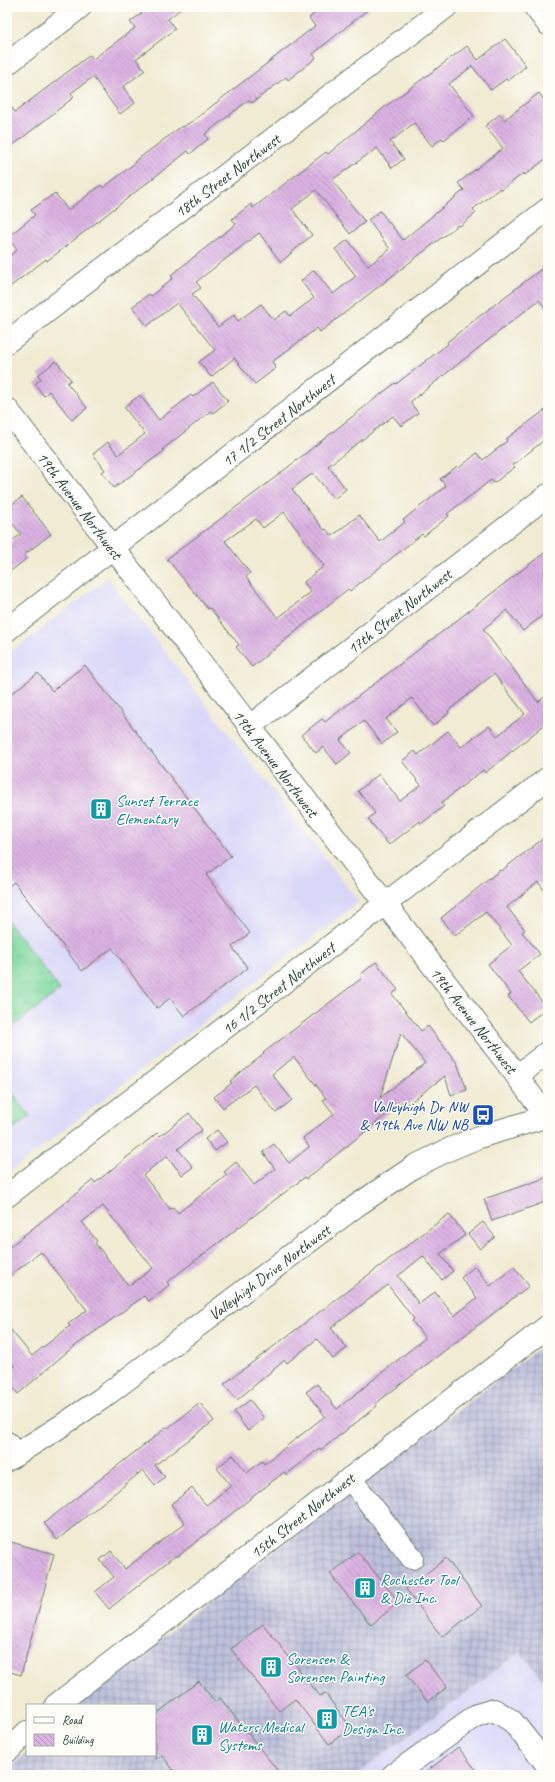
<svg xmlns="http://www.w3.org/2000/svg" width="555" height="1782" font-family="Caveat,sans-serif">
	<style>
		.built { fill: #d9d7f8 }
		.industrial { fill: url(#industrial-grid) }
		.grass { fill: url(#grass-tufts); stroke: #4e8a69 }
		.garden { fill: #7ed89e; stroke: #4e8a69 }
		.building { fill: url(#building-back-hatch); fill-rule: evenodd }
		.lines { fill: none; stroke-linecap: round; stroke-linejoin: round }
		.minor-casing { stroke: #687a6c; stroke-width: 24 }
		.major-casing { stroke: #687a6c; stroke-width: 24 }
		.minor { stroke: #fff; stroke-width: 22 }
		.major { stroke: #fff; stroke-width: 22 }
		.labels { text-anchor: middle; stroke-width: 3; stroke-linejoin: round; paint-order: stroke }
		.street-label { font-size: 16px; fill: #1f3d34; stroke: #fdfcf7 }
		.culture-label { font-size: 16px; fill: #0d838f; stroke: #fdfcf7; text-anchor: start }
		.transit-label { font-size: 16px; fill: #164399; stroke: #fdfcf7; text-anchor: end }
	</style>
	<defs>
		<pattern id="industrial-grid" width="8" height="8" patternUnits="userSpaceOnUse"><rect width="8" height="8" fill="#c0c2dd"/><path d="M0 4h8M4 0v8" fill="none" stroke="#9b9fb4"/></pattern>
		<pattern id="grass-tufts" width="24" height="20" patternUnits="userSpaceOnUse"><rect width="24" height="20" fill="#7ed89e"/><path d="M3 7l-1-3M5 7V3M7 7l1-3M15 17l-1-3M17 17v-4M19 17l1-3" fill="none" stroke="#6cba89"/></pattern>
		<pattern id="building-back-hatch" width="6" height="6" patternUnits="userSpaceOnUse"><rect width="6" height="6" fill="#dcb3e3"/><path d="M-1 5l2 2M0 0l6 6M5-1l2 2" fill="none" stroke="#b293b9"/></pattern>
	</defs>
	<rect width="100%" height="100%" fill="#fdfcf7"/>
	<filter id="ink" filterUnits="userSpaceOnUse"><feTurbulence type="fractalNoise" baseFrequency=".025" numOctaves="2"/><feDisplacementMap in="SourceGraphic" scale="8" xChannelSelector="R" yChannelSelector="G"/><feConvolveMatrix kernelMatrix="1 2 1 2 8 2 1 2 1" color-interpolation-filters="sRGB"/></filter>
	<filter id="wash" filterUnits="userSpaceOnUse"><feTurbulence type="fractalNoise" baseFrequency=".012" numOctaves="4" result="noise"/><feDisplacementMap in="SourceGraphic" scale="16" xChannelSelector="R" yChannelSelector="G"/><feGaussianBlur stdDeviation="0.9" result="paint"/><feColorMatrix in="noise" values="0 0 0 0 0 0 0 0 0 0 0 0 0 0 0 0 0 1.4 0 .05"/><feComposite in="paint" operator="in"/></filter>
	<g filter="url(#wash)">
		<rect width="100%" height="100%" fill="#f1ebd3"/>
		<g class="built">
			<path d="M108 578 359 902 7 1174V655Z"/>
			<path d="M520 1652 548 1686V1775H356Z"/>
		</g>
		<path class="industrial" d="M548 1341V1686L520 1652 356 1775H7V1773L27 1751V1755H155V1705H74Z"/>
		<path class="grass" d="M7 920 60 990 7 1031Z"/>
		<path class="garden" d="M7 1086 30 1116 7 1133Z"/>
		<g id="blocks">
			<g class="building">
				<path d="M150 7H183L168 19 175 29 136 59 145 70 123 87 135 103 120 114 93 77 71 93 74 97 7 150V101L15 112 90 55 93 59 135 28 130 22Z"/>
				<path d="M323 7H371L313 54 316 58 288 80 286 77 252 103 249 100 205 134 208 139 190 154 188 151 47 261 46 259 7 289V258L17 250 8 237 35 215 31 210 55 193 68 210 101 185 103 188 135 163 134 162 182 126 183 127 194 120 315 26 309 18Z"/>
				<path d="M505 39 526 66 508 81 506 79 491 90 472 66 449 84 474 116 444 140 442 138 432 146 414 123 390 142 404 159 392 168 377 148 332 180 365 222 350 234 316 190 292 209 312 235 281 262 259 233 196 282 201 288 192 294 218 327 234 315 238 321 261 304 274 320 286 311 290 316 314 298 301 281 314 270 333 294 356 276 335 249 348 240 368 266 390 249 368 220 380 211 403 240 464 190 458 183 503 148 485 126 500 114 504 120 539 93 548 106V157L525 175 524 173 501 190 500 188 473 209 476 213 460 226 458 225 320 332 317 328 272 362 276 368 255 384 234 358 211 377 199 362 215 350 177 303 147 326 132 307 149 294 151 296 173 278 171 275 236 224 232 219 251 204 253 208 326 152 328 154 386 106 467 46 478 60Z"/>
				<path d="M548 264V311L539 300 410 402 418 413 401 426 393 416 328 466 346 489 334 499 313 473 292 489 324 530 326 529 332 536 359 515 380 542 405 522 403 520 446 486 440 479 457 466 459 468 477 453 483 460 507 441 506 439 548 408V437L513 465 515 467 494 483 491 480 447 514 449 516 424 536 422 534 350 591 348 589 252 667 236 647 239 645 210 608 208 609 167 559 259 490 395 383 396 384 448 344 447 342 477 318ZM284 512 324 566 304 582 311 592 278 618 246 577 250 573 225 541 256 519 263 528Z"/>
				<path d="M56 361 71 380 67 383 87 408 72 420 49 391 44 396 35 384 41 379 38 375Z"/>
				<path d="M213 382 228 401 213 413 211 411 163 449 164 451 114 488 102 472 105 470 93 454 108 442 118 455 145 434 124 407 140 395 159 420 191 395 193 397Z"/>
				<path d="M22 497 51 534 24 555 26 559 7 574V545L21 534 7 517V508Z"/>
				<path d="M548 550V611L523 631 507 610 483 629 538 702 548 694V722L485 773 483 770 441 803 444 806 421 824 420 821 389 845 368 819 375 813 358 791 379 774 400 801 421 785 402 761 415 751 418 755 448 731 461 747 489 726 497 736 525 714 494 674 448 711 449 713 433 726 412 698 386 719 397 732 382 744 364 721 340 740 351 753 337 764 323 747 316 753 301 735 322 719 325 722Z"/>
				<path d="M85 665 231 856 206 875 250 933 232 947 248 968 184 1016 170 998 157 1008 112 948 82 971 14 882 7 888V697L38 673 52 691Z"/>
				<path d="M548 835V895L538 882 507 907 525 930 522 932 540 954 518 971 547 1008 529 1022 508 996 511 994 488 964 512 945 486 912 455 936 441 918 500 870 501 871Z"/>
				<path d="M376 962 398 990 392 994 421 1031 428 1026 457 1063 467 1090 451 1095 445 1076 405 1106 402 1102 306 1179 305 1177 167 1282 169 1285 149 1301 144 1296 67 1352 18 1394 7 1380V1372L14 1366 7 1357V1325L32 1356 70 1326 68 1324 87 1310 41 1252 7 1278V1249L93 1180 95 1183 157 1133 160 1136 189 1113 202 1130 178 1149 193 1167 182 1175 167 1156 143 1175 170 1209 173 1207 178 1213 227 1175 224 1172 236 1162 254 1185 275 1169 263 1152 274 1144 289 1163 309 1147 303 1138 334 1114 323 1100 326 1098 294 1057 272 1074 292 1100 276 1113 254 1085 223 1108 214 1097 232 1083 230 1081 264 1054 263 1053 362 978 360 975ZM401 1033 425 1063 380 1098ZM103 1206 153 1268 129 1286 95 1243 97 1241 82 1222Z"/>
				<path d="M217 1130 227 1142 215 1151 205 1139Z"/>
				<path d="M548 1177V1201L492 1221 484 1199Z"/>
				<path d="M449 1214 465 1235 440 1254 453 1271 442 1280 423 1256 398 1276 419 1304 435 1292 454 1316 477 1298 461 1278 475 1266 490 1286 514 1267 529 1286 375 1404 377 1406 321 1450 320 1448 286 1475 284 1472 177 1557 176 1555 109 1609 95 1592 114 1577 100 1560 111 1551 125 1569 185 1523 171 1504 192 1488 206 1505 231 1486 217 1468 233 1455 247 1473 262 1461 264 1464 306 1431 325 1416 306 1392 317 1384 337 1409 425 1338 412 1321 414 1319 388 1285 331 1328 347 1348 333 1359 317 1339 287 1363 285 1360 237 1400 224 1384Z"/>
				<path d="M483 1222 495 1237 480 1249 468 1234Z"/>
				<path d="M250 1400 264 1418 248 1431 234 1412Z"/>
				<path d="M200 1403 214 1421 155 1465 165 1477 155 1485 143 1470 57 1540 44 1523 167 1427 168 1428Z"/>
				<path d="M11 1542 54 1554 21 1675 7 1671V1556Z"/>
				<path d="M358 1552 399 1602 371 1625 330 1574Z"/>
				<path d="M446 1558 482 1606 442 1637 406 1589Z"/>
				<path d="M263 1624 320 1696 325 1693 351 1728 329 1744 295 1699 279 1711 231 1649Z"/>
				<path d="M425 1660 447 1687 428 1702 406 1675Z"/>
				<path d="M199 1681 215 1702 220 1698 281 1775H177L162 1755 155 1760V1715Z"/>
				<path d="M458 1747 480 1775H422Z"/>
			</g>
		</g>
	</g>
	<g filter="url(#ink)">
		<use href="#blocks" fill-opacity="0" stroke="#687a6c" stroke-width="1"/>
		<g class="lines">
			<g class="minor-casing">
				<g id="minor">
					<path d="M535 7 548 24"/>
					<path d="M7 64 80 7"/>
					<path d="M7 342 446 7"/>
					<path d="M7 409 517 1076 546 1116"/>
					<path d="M7 630 548 209"/>
					<path d="M249 727 548 495"/>
					<path d="M517 1076 548 1052"/>
					<path d="M7 1196 548 778"/>
					<path d="M7 1443 16 1455"/>
					<path d="M350 1478 412 1558"/>
					<path d="M56 1705 548 1326"/>
					<path d="M9 1750 27 1732"/>
					<path d="M393 1775 477 1715 494 1710 512 1721 548 1766"/>
				</g>
			</g>
			<g class="major-casing">
				<path id="major" d="M7 1460 61 1426 101 1399 356 1206 415 1166 450 1149 479 1137 548 1116"/>
			</g>
			<use href="#minor" class="minor"/>
			<use href="#major" class="major"/>
		</g>
	</g>
	<defs>
		<g id="building-square" transform="scale(1.15)"><rect x="-9" y="-9" width="18" height="18" rx="4" fill="#0f9aa8" stroke="#fdfcf7"/><path d="M-4-6H4V6H1V3H-1V6H-4ZM-2.5-4.3h1.7v1.8h-1.7ZM.8-4.3h1.7v1.8H.8ZM-2.5-1h1.7V.8h-1.7ZM.8-1h1.7V.8H.8Z" fill="#fff"/></g>
		<g id="bus-square" transform="scale(1.15)"><rect x="-9" y="-9" width="18" height="18" rx="4" fill="#1a4fb4" stroke="#fdfcf7"/><path d="M-5-6H5V4H4V6H2V4H-2V6H-4V4H-5ZM-3.5-4V0h7V-4ZM-3.5 1.2v1.5H-2V1.2ZM2 1.2v1.5H3.5V1.2Z" fill="#fff"/></g>
	</defs>
	<g fill-rule="evenodd">
		<use href="#building-square" x="101" y="809"/>
		<use href="#bus-square" x="483" y="1115"/>
		<use href="#building-square" x="365" y="1588"/>
		<use href="#building-square" x="271" y="1667"/>
		<use href="#building-square" x="327" y="1719"/>
		<use href="#building-square" x="202" y="1735"/>
	</g>
	<g class="labels">
		<g class="street-label">
			<text transform="translate(227 175) rotate(-37)" y="6">18th Street Northwest</text>
			<text transform="translate(278 420) rotate(-38)" y="6">17 1/2 Street Northwest</text>
			<text transform="translate(80 505) rotate(53)" y="6">19th Avenue Northwest</text>
			<text transform="translate(399 611) rotate(-38)" y="6">17th Street Northwest</text>
			<text transform="translate(276 763) rotate(53)" y="6">19th Avenue Northwest</text>
			<text transform="translate(278 988) rotate(-38)" y="6">16 1/2 Street Northwest</text>
			<text transform="translate(474 1020) rotate(52)" y="6">19th Avenue Northwest</text>
			<text transform="translate(269 1272) rotate(-37)" y="6">Valleyhigh Drive Northwest</text>
			<text transform="translate(302 1515) rotate(-38)" y="6">15th Street Northwest</text>
		</g>
		<g class="culture-label">
			<text x="116" y="806">Sunset Terrace<tspan x="116" dy="18">Elementary</tspan></text>
			<text x="380" y="1585">Rochester Tool<tspan x="380" dy="18">&amp; Die Inc.</tspan></text>
			<text x="286" y="1664">Sorensen &amp;<tspan x="286" dy="18">Sorensen Painting</tspan></text>
			<text x="342" y="1716">TEA's<tspan x="342" dy="18">Design Inc.</tspan></text>
			<text x="218" y="1732">Waters Medical<tspan x="218" dy="18">Systems</tspan></text>
		</g>
		<g class="transit-label">
			<text x="468" y="1112">Valleyhigh Dr NW<tspan x="468" dy="18">&amp; 19th Ave NW NB</tspan></text>
		</g>
	</g>
	<rect width="555" height="1782" fill="none" stroke="#fdfcf7" stroke-width="24"/>
	<rect x="26" y="1704" width="130" height="52" fill="#fdfcf7" stroke="#a4b0a9"/>
	<rect x="34" y="1717" width="20" height="6" fill="#ffffff" stroke="#a4b0a9"/>
	<text x="62" y="1724" font-size="12" fill="#1f3d34">Road</text>
	<rect x="34" y="1734" width="20" height="12" fill="url(#building-back-hatch)" stroke="#a4b0a9"/>
	<text x="62" y="1744" font-size="12" fill="#1f3d34">Building</text>
</svg>
